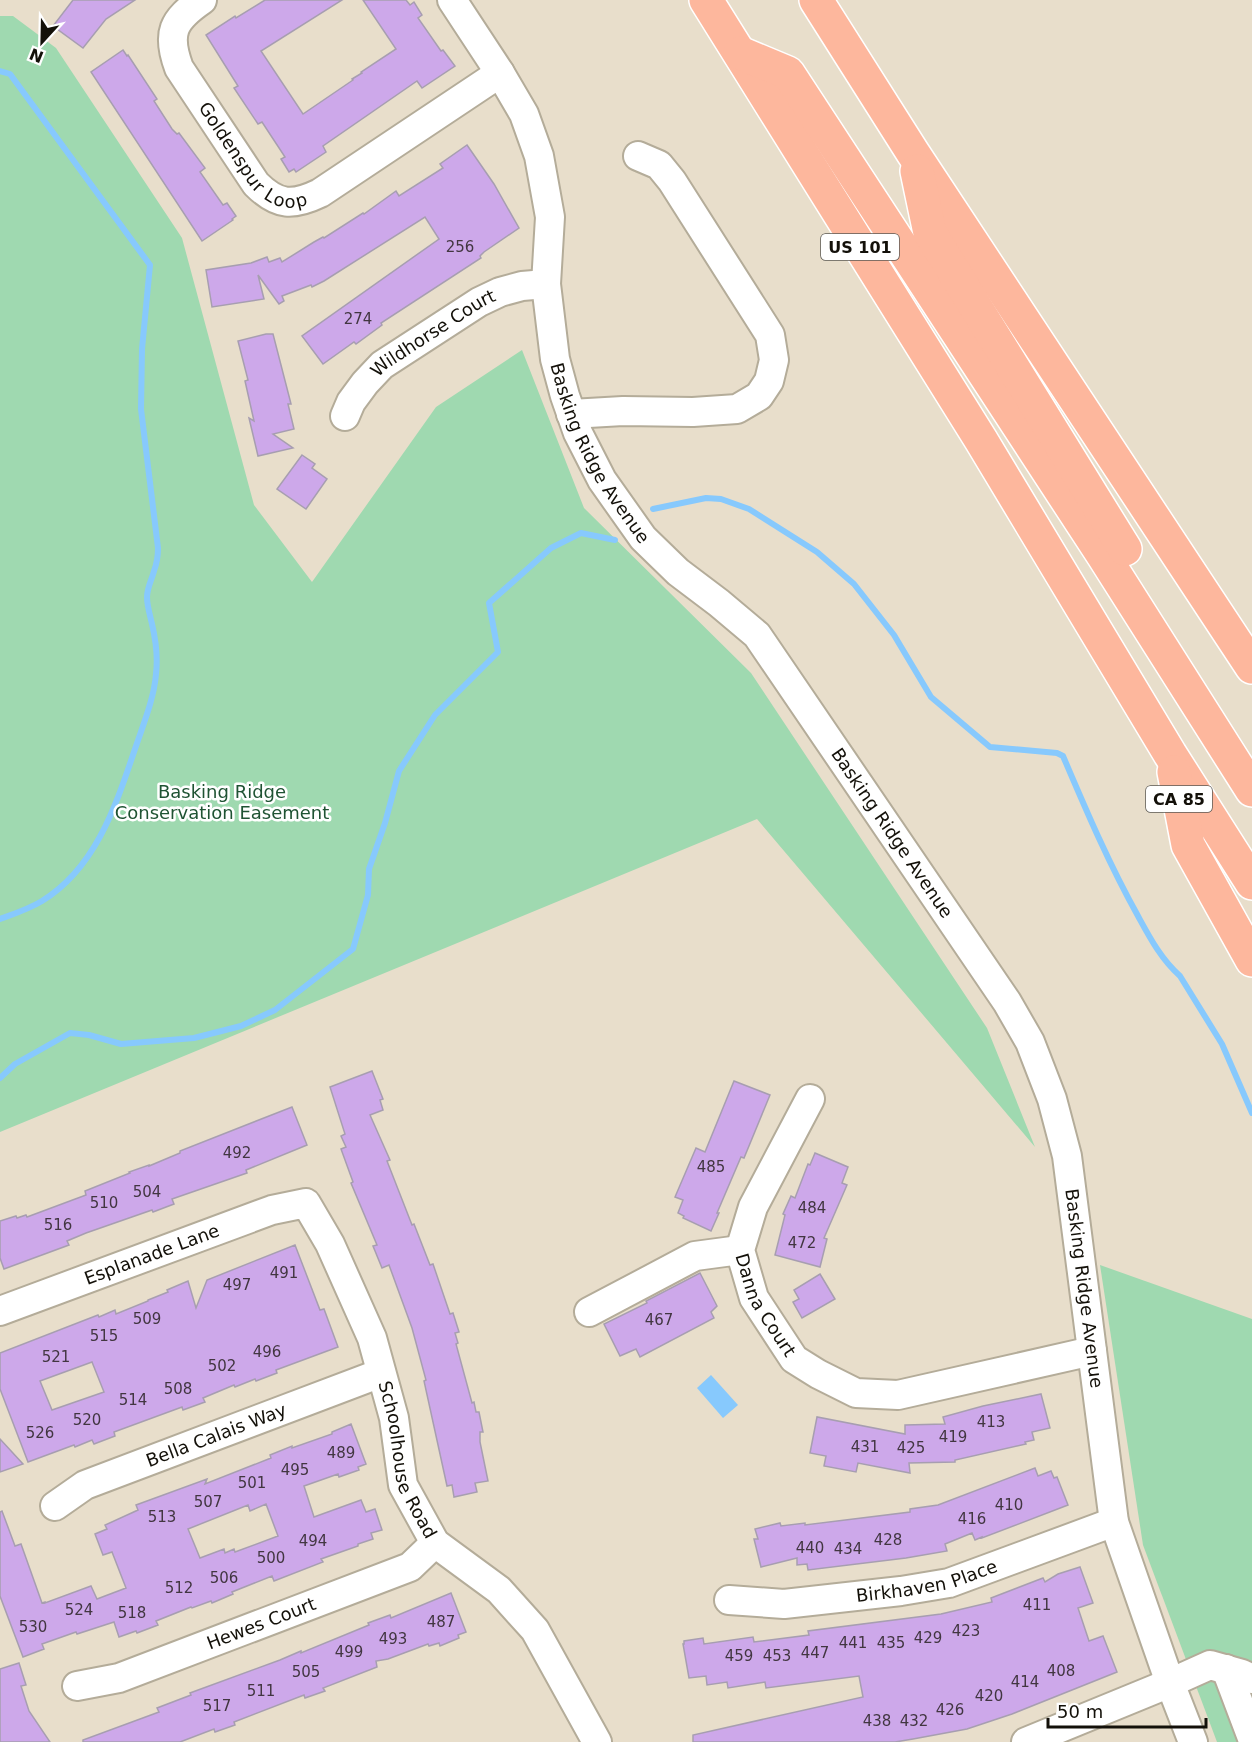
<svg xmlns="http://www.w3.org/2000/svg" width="1252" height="1742" font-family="'DejaVu Sans',sans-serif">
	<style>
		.green { fill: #9fd9b0 }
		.water { fill: #87c9fd }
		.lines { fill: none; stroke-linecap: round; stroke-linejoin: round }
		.stream { stroke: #87c9fd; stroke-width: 6 }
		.building { fill: #cda8ea; stroke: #a79eb0; stroke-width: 1.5; fill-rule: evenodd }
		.minor-casing { stroke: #b4ac99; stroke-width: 32 }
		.highway-casing { stroke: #fff; stroke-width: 36 }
		.minor { stroke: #fff; stroke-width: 28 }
		.highway { stroke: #fdb79d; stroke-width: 33 }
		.labels { text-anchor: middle; stroke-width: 5; stroke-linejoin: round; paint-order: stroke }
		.number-label { font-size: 15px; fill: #423641 }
		.shield { fill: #fff; stroke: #5a5853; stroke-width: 1.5 }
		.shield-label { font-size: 16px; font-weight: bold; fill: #131009 }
		.street-label { font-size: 18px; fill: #131009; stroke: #fff }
		.park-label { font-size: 18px; fill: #1f5333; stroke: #fff }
	</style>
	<rect width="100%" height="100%" fill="#e8decb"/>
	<g class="green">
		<path d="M0 16H13L56 48 182 238 254 505 312 582 436 407 522 350 584 508 751 673 987 1028 1035 1147 757 819 0 1132Z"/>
		<path d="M1100 1265 1252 1319V1742H1217L1143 1545Z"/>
	</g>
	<path class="water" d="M711 1375 738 1405 723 1418 697 1388Z"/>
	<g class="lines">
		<g class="stream">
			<path d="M0 71 10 74 150 265 142 349 141 409 158 548C158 556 157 563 154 571 152 579 147 588 147 597 147 606 150 615 152 624 156 641 158 657 156 674 154 699 143 725 135 749 116 805 96 868 42 901 29 909 14 914 0 919"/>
			<path d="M653 509 706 498 721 499 749 509 817 552 854 584 894 635 931 697 990 747 1057 753 1063 756C1086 810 1109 864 1138 916 1150 938 1161 959 1180 976L1222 1044 1252 1113"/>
			<path d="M0 1078 15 1064 70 1033 89 1035 121 1044 194 1038 241 1026 275 1010 353 949 368 895 369 869 385 823 399 771 435 715 498 652 489 603 551 548 581 533 615 540"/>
		</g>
	</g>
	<g class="building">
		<path d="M73 0H135L106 19 83 48 53 26Z"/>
		<path d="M265 0H342L261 51 303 114 353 80 352 79 362 73 361 72 396 49 363 0H406L410 5 414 2 422 15 418 18 441 51 443 50 455 66 422 88 417 81 323 146 326 152 296 172 294 169 289 172 281 159 285 157 262 122 258 124 234 88 238 86 206 35 235 16 236 18Z"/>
		<path d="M123 50 127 56 128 55 157 99 154 101 172 129 177 134 179 133 205 168 200 172 223 205 227 203 236 216 232 219 233 220 202 241 91 72Z"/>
		<path d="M467 145 494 184 519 228 484 252 480 256 481 258 381 323 382 325 356 344 354 342 323 364 302 336 439 239 425 217 324 281 312 287 311 285 282 296 284 301 279 304 258 275 264 299 212 307 206 270 251 263 267 257 269 262 280 258 282 262 314 242 323 237 324 238 363 213 364 214 396 191 399 196 443 168 440 164Z"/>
		<path d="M266 334H273L290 400 291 404H288L294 429 273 434 293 448 258 456 249 418 254 421 245 381 248 380 238 341Z"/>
		<path d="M302 455 315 464 312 468 327 479 306 509 277 489Z"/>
		<path d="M372 1071 383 1099 380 1100 383 1110 370 1115 390 1160 387 1161 412 1225 414 1224 430 1265 433 1264 450 1314 453 1313 459 1332 455 1333 458 1343 456 1344 472 1403 474 1402 476 1412H479L483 1432H480V1442L488 1481 475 1483 477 1492 454 1497 452 1485 447 1486 424 1381 426 1380 412 1328 389 1265 382 1268 373 1246 377 1245 351 1183 353 1182 341 1149 346 1147 341 1136 345 1134 330 1087Z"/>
		<path d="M734 1081 770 1095 744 1158 741 1157 717 1213H719L711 1231 683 1218 684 1216 678 1213 683 1200 675 1197 696 1148 705 1152Z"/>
		<path d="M292 1107 307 1145 246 1170 247 1173 172 1199 174 1204 153 1212 152 1210 86 1233 67 1241 69 1245 4 1269 0 1258V1221L16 1216 17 1218 26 1215 27 1217 86 1195 85 1191 130 1173 129 1172 149 1165V1166L180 1153V1151Z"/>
		<path d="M815 1153 848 1167 842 1183 847 1185 824 1238 827 1239 820 1267 775 1255 785 1215 783 1214 791 1196 795 1198 808 1164 810 1165Z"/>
		<path d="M295 1245 320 1310 324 1309 338 1347 276 1370 277 1373 256 1381 255 1379 235 1387 234 1385 203 1398 205 1402 183 1410 182 1407 114 1432 115 1436 94 1444 92 1440 75 1447 74 1445 28 1462 0 1389V1353L98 1315 99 1317 115 1310 116 1314 148 1301V1300L168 1292 167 1290 188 1281 196 1308 207 1280ZM92 1362 104 1392 52 1410 40 1381Z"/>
		<path d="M700 1273 717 1306 711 1312 714 1318 640 1357 636 1349 620 1356 604 1324 647 1303 646 1301Z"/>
		<path d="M820 1274 835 1299 802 1318 793 1302 799 1299 794 1290Z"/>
		<path d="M1041 1394 1050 1428 1032 1432 1034 1440 1025 1442 1026 1444 955 1460V1462L909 1463 910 1473 858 1463 856 1472 824 1466 826 1456 810 1453 817 1417 905 1434V1425L945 1424 943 1417 983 1406Z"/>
		<path d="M351 1424 366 1464 358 1467 359 1470 339 1477 338 1474 304 1486 314 1517 361 1500 366 1512 375 1509 382 1530 371 1533 373 1539 358 1544V1546L321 1559 323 1562 274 1581 272 1576 232 1592 233 1594 212 1603 211 1601 192 1608 191 1607 156 1621 158 1625 137 1633 136 1631 119 1637 114 1622 77 1634 76 1632 42 1644 44 1649 23 1657 0 1596V1512L2 1511 15 1546 21 1544 42 1603 45 1602V1603L91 1586 97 1599 126 1588 112 1552 103 1555 95 1534 107 1529 105 1525 138 1510 136 1505 207 1479 205 1484 271 1458 270 1455 292 1446V1448L332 1434V1432ZM266 1504 278 1536 235 1552 234 1549 225 1553 224 1549 200 1558 188 1529 248 1505 250 1511Z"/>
		<path d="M0 1439 23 1464 0 1472Z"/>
		<path d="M1035 1468 1038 1476 1051 1471 1054 1478 1057 1477 1068 1505 982 1538V1537L975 1540 972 1533 945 1544 947 1551 906 1558 808 1570 807 1564 797 1565V1558L761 1567 754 1539H758L755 1529 780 1523 781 1526 805 1523V1525L910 1512V1509L938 1505Z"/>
		<path d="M1080 1567 1093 1603 1078 1608 1089 1641 1103 1636 1117 1672 1012 1714 967 1729 913 1739 895 1742H693V1735L863 1697 859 1676 766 1688 765 1682 728 1688 727 1682 707 1685 706 1676 689 1678 683 1644H684V1641L703 1638 704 1644 753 1637 754 1642 809 1635 808 1631 941 1614 992 1602 991 1598 1043 1578 1045 1582 1058 1574Z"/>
		<path d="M451 1593 466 1632 458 1635 459 1638 440 1646 439 1643 429 1646 428 1644 388 1659 376 1661 377 1667 323 1688 325 1691 305 1698 304 1695 234 1722 235 1725 215 1732 214 1729 180 1742H83V1740L159 1712 157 1708 191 1695 190 1693 280 1660 301 1651V1653L369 1625 368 1623 390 1615 391 1618Z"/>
		<path d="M19 1663 26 1685 21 1686 29 1711 50 1742H0V1669Z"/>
	</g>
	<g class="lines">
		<g class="minor-casing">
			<g id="minor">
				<path id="s1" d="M202 0C173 20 166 33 179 68L256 184C278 206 293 206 320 193L500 73"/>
				<path id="s2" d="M452 0 500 73 524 114 539 156 550 217 546 284 555 359 565 396 578 433 602 480 643 538 678 572 719 603 757 635 1007 1002 1030 1042 1052 1099 1067 1156 1114 1522 1170 1683 1193 1742"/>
				<path d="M571 414 623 411 693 412 737 409 759 396 769 381 774 360 770 335 672 181 659 165 638 156"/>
				<path id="s3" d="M345 416 351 402 365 383 382 365 479 302 500 292 522 286 546 284"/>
				<path id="s4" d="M810 1099 753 1207 740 1250 754 1298 794 1359 818 1374 856 1393 898 1395 1092 1351"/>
				<path id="s5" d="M0 1311 272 1210 306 1203 330 1244 372 1338 394 1418 403 1485 435 1543 499 1590 535 1630 597 1742"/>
				<path d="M589 1312 695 1256 740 1250"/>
				<path id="s6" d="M55 1506 85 1485 381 1373"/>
				<path id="s7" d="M729 1600 784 1604 901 1591 949 1583 1114 1522"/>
				<path d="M1226 1669 1252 1738"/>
				<path id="s8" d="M77 1686 119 1678 410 1567 435 1543"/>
				<path d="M1026 1742 1170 1683 1210 1665 1242 1674 1252 1679"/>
			</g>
		</g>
		<g class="highway-casing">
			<g id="highway">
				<path d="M706 0 981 440 1170 754 1252 883"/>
				<path d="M816 0 913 153 1252 667"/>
				<path d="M740 53 788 73 1103 555 1252 790"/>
				<path d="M917 171 930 233 1125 549"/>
				<path d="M1174 772 1188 845 1252 960"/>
			</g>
		</g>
		<use href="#minor" class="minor"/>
		<use href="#highway" class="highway"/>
	</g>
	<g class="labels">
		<g class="number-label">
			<text x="460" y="252">256</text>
			<text x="358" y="324">274</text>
			<text x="237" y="1158">492</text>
			<text x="711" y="1172">485</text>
			<text x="147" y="1197">504</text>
			<text x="104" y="1208">510</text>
			<text x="812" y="1213">484</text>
			<text x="58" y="1230">516</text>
			<text x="802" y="1248">472</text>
			<text x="284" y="1278">491</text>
			<text x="237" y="1290">497</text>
			<text x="147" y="1324">509</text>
			<text x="659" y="1325">467</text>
			<text x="104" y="1341">515</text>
			<text x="267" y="1357">496</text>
			<text x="56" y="1362">521</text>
			<text x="222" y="1371">502</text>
			<text x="178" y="1394">508</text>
			<text x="133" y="1405">514</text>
			<text x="87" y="1425">520</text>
			<text x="991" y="1427">413</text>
			<text x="40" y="1438">526</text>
			<text x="953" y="1442">419</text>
			<text x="865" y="1452">431</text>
			<text x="911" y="1453">425</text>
			<text x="341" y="1458">489</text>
			<text x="295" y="1475">495</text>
			<text x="252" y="1488">501</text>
			<text x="208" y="1507">507</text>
			<text x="1009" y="1510">410</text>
			<text x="162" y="1522">513</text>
			<text x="972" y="1524">416</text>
			<text x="888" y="1545">428</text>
			<text x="313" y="1546">494</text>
			<text x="810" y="1553">440</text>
			<text x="848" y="1554">434</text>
			<text x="271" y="1563">500</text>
			<text x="224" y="1583">506</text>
			<text x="179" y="1593">512</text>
			<text x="1037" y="1610">411</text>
			<text x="79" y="1615">524</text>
			<text x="132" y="1618">518</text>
			<text x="441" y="1627">487</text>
			<text x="33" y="1632">530</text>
			<text x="966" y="1636">423</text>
			<text x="928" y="1643">429</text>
			<text x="393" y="1644">493</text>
			<text x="853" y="1648">441</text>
			<text x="891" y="1648">435</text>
			<text x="349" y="1657">499</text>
			<text x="815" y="1658">447</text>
			<text x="739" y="1661">459</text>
			<text x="777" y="1661">453</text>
			<text x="1061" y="1676">408</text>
			<text x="306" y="1677">505</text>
			<text x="1025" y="1687">414</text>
			<text x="261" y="1696">511</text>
			<text x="989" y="1701">420</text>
			<text x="217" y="1711">517</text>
			<text x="950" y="1715">426</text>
			<text x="877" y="1726">438</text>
			<text x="914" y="1726">432</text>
		</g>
		<g class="shield">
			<rect x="821" y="234" width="78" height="26" rx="4.5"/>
			<rect x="1146" y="786" width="66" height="26" rx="4.5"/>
		</g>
		<g class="shield-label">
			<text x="860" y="253">US 101</text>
			<text x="1179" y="805">CA 85</text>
		</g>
		<g class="street-label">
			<text dy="6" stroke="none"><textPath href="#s1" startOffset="200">Goldenspur Loop</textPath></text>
			<text dy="6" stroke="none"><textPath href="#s3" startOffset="124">Wildhorse Court</textPath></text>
			<text dy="6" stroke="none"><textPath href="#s2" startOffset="489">Basking Ridge Avenue</textPath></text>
			<text dy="6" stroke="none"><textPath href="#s2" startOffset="975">Basking Ridge Avenue</textPath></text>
			<text dy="6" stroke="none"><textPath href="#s5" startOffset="162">Esplanade Lane</textPath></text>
			<text dy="6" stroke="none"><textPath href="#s2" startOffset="1479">Basking Ridge Avenue</textPath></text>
			<text dy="6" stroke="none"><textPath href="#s4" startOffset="228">Danna Court</textPath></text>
			<text dy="6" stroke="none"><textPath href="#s6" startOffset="177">Bella Calais Way</textPath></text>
			<text dy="6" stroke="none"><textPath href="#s5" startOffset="603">Schoolhouse Road</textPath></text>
			<text dy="6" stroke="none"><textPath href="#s7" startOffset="200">Birkhaven Place</textPath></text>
			<text dy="6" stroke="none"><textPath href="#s8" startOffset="195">Hewes Court</textPath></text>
		</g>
		<g class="park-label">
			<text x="222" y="798">Basking Ridge<tspan x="222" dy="21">Conservation Easement</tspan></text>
		</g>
	</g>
	<g transform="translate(42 42) rotate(202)" stroke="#ffffff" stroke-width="4.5" paint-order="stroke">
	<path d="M0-4.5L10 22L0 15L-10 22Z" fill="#131009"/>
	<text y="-9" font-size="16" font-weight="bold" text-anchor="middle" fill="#131009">N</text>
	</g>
	<path d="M1048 1718v9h158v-9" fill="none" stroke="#131009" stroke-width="3"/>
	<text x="1057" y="1718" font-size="18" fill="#131009" stroke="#ffffff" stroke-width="4.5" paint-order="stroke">50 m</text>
</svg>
